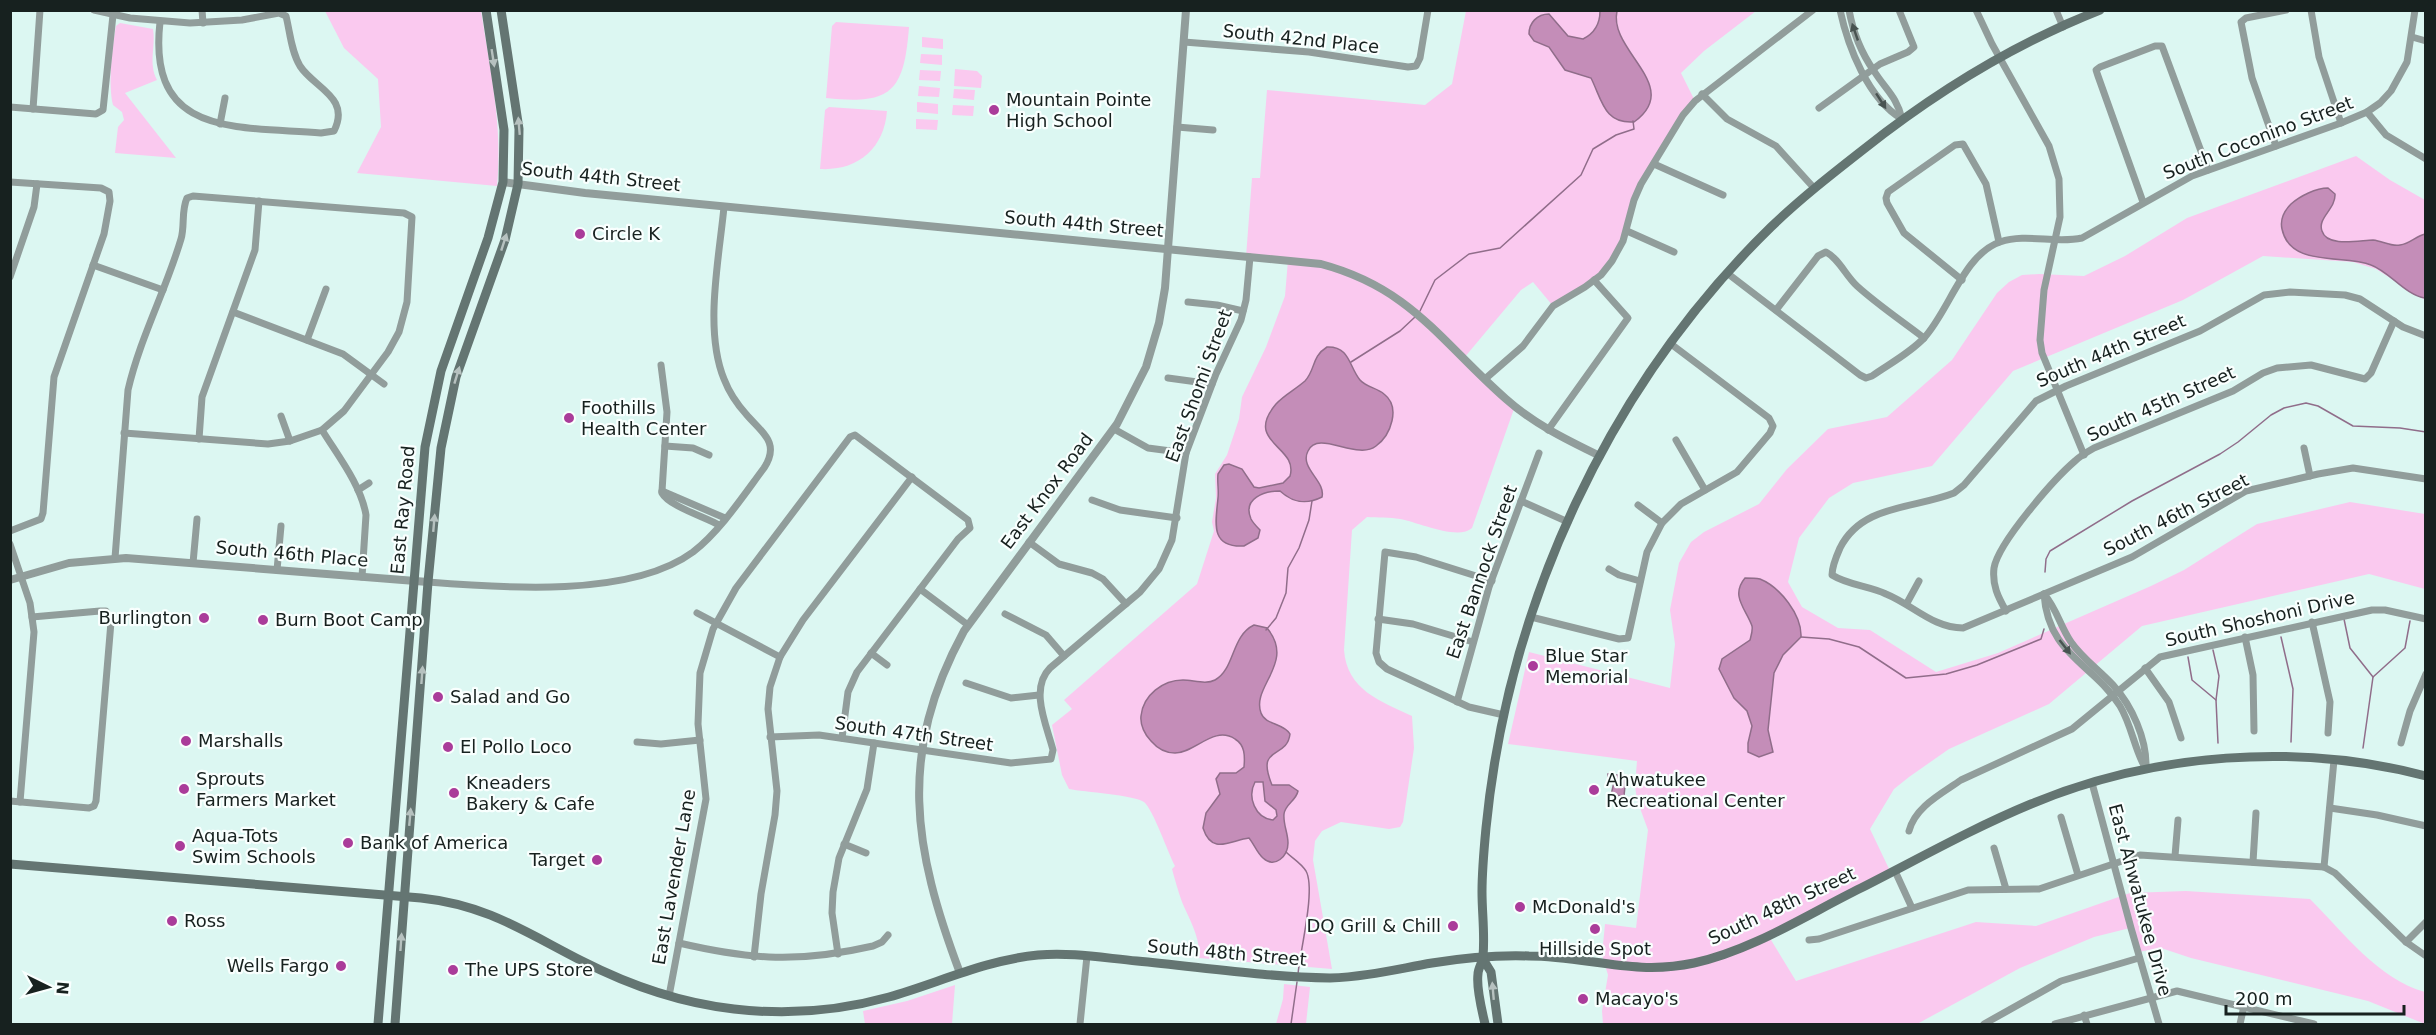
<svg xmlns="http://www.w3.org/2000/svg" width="2436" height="1035" font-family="'DejaVu Sans',sans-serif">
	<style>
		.green { fill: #fac9ef }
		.water { fill: #c48db8; stroke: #906d8a; stroke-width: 1.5; fill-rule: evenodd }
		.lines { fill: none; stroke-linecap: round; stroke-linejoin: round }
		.stream { stroke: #906d8a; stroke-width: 1.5 }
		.minor { stroke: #919d9b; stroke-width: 7 }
		.tertiary { stroke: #919d9b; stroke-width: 8 }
		.secondary { stroke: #647572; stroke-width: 9 }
		.oneway { fill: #485351 }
		.oneway2 { fill: #b6c1bf }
		.poi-dot { fill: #aa3c9a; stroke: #f9fffe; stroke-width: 2 }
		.labels { text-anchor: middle; stroke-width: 4.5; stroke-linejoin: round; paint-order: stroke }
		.street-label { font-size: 18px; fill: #17211f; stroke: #f9fffe }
		.poi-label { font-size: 18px; fill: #17211f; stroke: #f9fffe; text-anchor: start }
	</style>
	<rect width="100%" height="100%" fill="#dcf7f2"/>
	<g class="green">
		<path d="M325 11H481C490 69 503 126 497 186L357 173 381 127 378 79 344 48Z"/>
		<path d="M1466 11H1756L1704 51 1681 73 1695 101 1641 184 1627 231 1601 275 1553 306 1533 282 1521 290 1464 358 1515 406 1472 528C1458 541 1418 522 1400 519 1390 517 1378 518 1367 517L1352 530 1344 650C1347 690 1380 701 1412 716L1414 748 1403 822 1400 827 1389 829 1341 822 1322 831 1315 841 1313 860 1332 969 1199 958C1201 938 1189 919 1182 902 1178 891 1175 880 1172 869L1175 866C1168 853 1153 809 1144 802 1134 795 1084 792 1069 789L1062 775 1052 725 1072 709 1064 700 1197 584 1214 531 1212 522 1216 498 1215 474 1227 455 1239 419 1242 397 1266 347 1285 296 1288 260 1246 257 1252 178H1260L1267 90 1425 105 1452 84Z"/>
		<path d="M836 22 909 27C904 92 891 105 826 98L832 26Z"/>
		<path d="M120 23 153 29C156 46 148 63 157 80L125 93 176 158 115 153 118 127 124 120 122 112 113 105C108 84 112 48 116 26Z"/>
		<path d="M922 37 943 39V49L922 47Z"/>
		<path d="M921 54 942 55V65L920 63Z"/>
		<path d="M955 69 977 71 982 76 981 88 954 86Z"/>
		<path d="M920 70 941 71 940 81 919 80Z"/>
		<path d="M919 86 940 88 939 97 918 96Z"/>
		<path d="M954 89 975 90 974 100 953 98Z"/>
		<path d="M917 102 938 104V114L917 112Z"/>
		<path d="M953 105 974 106 973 116 952 115Z"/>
		<path d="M829 107 887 111C884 149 857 171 820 169L825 110Z"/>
		<path d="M916 119 938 120 937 130 916 129Z"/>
		<path d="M2356 156 2390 180 2425 200V300L2376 269 2353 262 2263 256 2183 300 2013 371 1932 466 1853 483 1829 498 1799 538 1788 582 1802 607 1838 628 1870 630 1936 672 1998 653 2151 586 2184 570 2257 524 2350 502 2425 514V589L2369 574 2142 626 2049 704 1949 749 1909 777 1894 789 1870 829 1891 873 1768 935 1796 981 1976 922 2036 926 2130 893 2186 891 2310 899C2344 933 2378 979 2425 992V1024L2368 1001 2191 958 2161 948 2138 952 2130 928 2094 937 2020 968 1917 1024H1603L1602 1011 1608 975 1602 955 1605 924 1636 928 1648 830 1637 800 1635 786 1637 761 1508 744 1529 652 1670 688 1675 644 1670 610 1679 563 1691 542 1704 532 1759 504 1787 469 1828 429 1887 417 1952 360 1997 293 2009 282 2022 275 2039 274 2084 276 2125 256 2187 218Z"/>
		<path d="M1284 984 1310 987 1306 1024H1276L1283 999Z"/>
		<path d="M955 985 952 1024H865L863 1011 907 1001Z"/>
	</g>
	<g class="water">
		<path d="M1600 11H1617C1608 51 1684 86 1634 122 1604 124 1602 100 1591 78L1565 70 1549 47 1534 41 1529 34C1529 23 1537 14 1549 14L1568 36 1583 39C1595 33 1600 24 1600 11Z"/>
		<path d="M2328 188 2335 194C2336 209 2317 218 2322 231 2327 248 2361 240 2373 240 2383 241 2391 247 2400 245 2410 244 2416 236 2425 234V298C2405 295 2390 272 2371 265 2344 254 2290 268 2282 229 2280 220 2284 211 2291 204 2300 196 2316 188 2328 188Z"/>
		<path d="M1327 347C1350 346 1349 367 1360 380 1366 387 1377 388 1384 394 1401 407 1391 435 1376 446 1357 461 1318 429 1308 451 1299 468 1326 481 1322 497 1306 505 1293 503 1280 491 1265 491 1242 498 1251 519 1253 523 1257 527 1260 530L1258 538 1244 546C1209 548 1216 521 1218 498 1219 490 1217 482 1218 474L1224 465 1229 464 1242 469 1254 487 1259 488 1283 483 1290 476C1299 446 1243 443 1276 404 1284 395 1296 389 1305 381 1316 369 1311 357 1327 347Z"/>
		<path d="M1745 578C1749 578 1755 578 1760 579 1780 587 1802 615 1801 637L1783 655 1774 673 1768 730 1773 752 1759 757 1748 752V743L1752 726 1747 711 1734 698 1719 669 1722 659 1750 640C1751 636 1753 630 1752 626 1746 609 1730 596 1745 578Z"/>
		<path d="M1254 625 1267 628C1296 663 1251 686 1261 713 1265 725 1284 723 1290 734 1287 760 1255 744 1272 785H1289L1298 791C1296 801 1285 804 1284 814 1283 824 1288 833 1288 843 1288 856 1275 869 1263 858 1257 853 1254 844 1249 838 1231 840 1212 856 1203 828L1206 813 1220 794 1216 779 1220 773H1236L1244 767C1245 756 1245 745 1235 739 1214 725 1195 753 1175 753 1166 753 1157 748 1151 741 1145 735 1140 725 1141 716 1143 695 1163 680 1183 680 1193 680 1206 685 1215 680 1235 669 1231 636 1254 625ZM1255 782H1263L1265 801 1276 810 1277 816 1273 820C1255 818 1247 797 1255 782Z"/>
		<path d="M1608 774 1626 776 1624 796 1611 795 1614 782 1608 781Z"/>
	</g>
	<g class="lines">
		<g class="stream">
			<path d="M1420 311 1435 280 1469 254 1500 248 1581 175 1593 149 1616 135 1634 129 1633 121"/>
			<path d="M1351 362 1400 331 1415 317"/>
			<path d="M2045 572 2046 559 2050 551 2132 501 2220 454 2238 442 2271 415 2284 408 2306 403 2318 406 2353 426 2400 428 2426 432"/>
			<path d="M2344 619 2350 648 2373 677 2363 748"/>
			<path d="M1266 630 1276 618 1286 593 1288 568 1299 548 1309 520 1312 501"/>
			<path d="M1801 637 1829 639 1859 647 1906 678 1946 674 1977 665 2041 639 2044 629"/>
			<path d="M2281 637 2293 689 2291 742"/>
			<path d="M2213 650 2219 676 2216 700"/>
			<path d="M2188 657 2192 680 2216 700 2218 743"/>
			<path d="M2373 677 2405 648 2410 621"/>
			<path d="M1286 852C1293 859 1300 862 1306 871 1316 889 1300 951 1298 974"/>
			<path d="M1291 1024 1297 982"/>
		</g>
		<g class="minor">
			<path d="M94 10 130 18 190 23 242 20 279 13 286 16C290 32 291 51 300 66 314 88 351 97 334 131L321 133C237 126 147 138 160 22"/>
			<path d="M202 10 203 23"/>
			<path d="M1840 10C1848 47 1868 99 1902 119"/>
			<path d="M1849 10C1853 32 1862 54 1874 71 1886 90 1897 97 1902 119"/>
			<path d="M1976 10 1992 44 2049 146 2059 179 2060 217 2044 290 2040 340 2042 353 2084 455"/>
			<path d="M2056 10 2063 27"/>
			<path d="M2311 10 2319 57 2341 123"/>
			<path d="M2412 37 2426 41"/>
			<path d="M1184 42 1309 52 1408 67 1416 66 1420 58 1428 10"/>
			<path d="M1702 94 1727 119 1776 146 1814 188"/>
			<path d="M10 107 96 114 103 110 113 15"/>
			<path d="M1819 108 1880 64 1908 52 1914 47 1899 10"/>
			<path d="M33 109 40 10"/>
			<path d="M2367 112 2386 135 2426 159"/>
			<path d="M220 124 225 98"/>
			<path d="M1177 127 1213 130"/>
			<path d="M2276 146 2252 78 2241 22 2246 18 2286 10"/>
			<path d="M1654 164 1723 195"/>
			<path d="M10 182 101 188 109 192 110 201 104 234 54 377 43 513 41 519 10 531"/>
			<path d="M2143 202 2098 76 2096 70 2100 67 2155 46H2162L2208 170"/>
			<path d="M1627 231 1674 252"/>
			<path d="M93 265 163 290"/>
			<path d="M1727 273 1860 375 1866 378 1872 376C1889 364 1910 353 1924 338 1949 311 1964 254 2000 242 2027 233 2055 244 2082 238L2192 176 2341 123 2367 112 2380 103 2391 91 2407 62 2415 10"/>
			<path d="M10 277 34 207 37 184"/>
			<path d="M1962 280 1904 233 1887 203 1886 198 1888 192 1955 145 1963 144 1986 184 1999 242"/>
			<path d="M1188 302 1217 305 1243 311"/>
			<path d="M1776 310 1818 256 1826 252C1839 259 1846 276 1857 286 1878 305 1902 321 1924 338"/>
			<path d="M233 312 343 354 384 384"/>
			<path d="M2426 336 2403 327 2360 299 2345 295 2290 292 2264 295 2200 331 2066 386 2036 401 1964 485 1954 493C1914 509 1862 504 1840 548 1836 557 1832 566 1832 575 1848 585 1869 586 1886 594 1913 605 1933 628 1963 628L2132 557 2246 491 2318 474 2353 468 2426 479"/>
			<path d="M307 340 326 289"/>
			<path d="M661 365 667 412 662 491"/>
			<path d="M1168 378 1212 384"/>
			<path d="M1485 379 1523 346 1553 306 1585 287 1601 275 1612 261 1623 241 1634 200 1641 184 1683 115 1695 101 1813 10"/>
			<path d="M281 416 290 441"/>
			<path d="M1114 429 1148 448 1186 453"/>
			<path d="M1548 430 1628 318 1594 280"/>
			<path d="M124 433 268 444 290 441 322 430"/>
			<path d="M199 439 202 397 255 250 259 201"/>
			<path d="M1676 440 1705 490"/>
			<path d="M665 446 693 448 709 455"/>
			<path d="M2304 448 2310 476"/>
			<path d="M358 490 369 483"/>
			<path d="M662 491 725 518"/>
			<path d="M662 493C669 506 705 517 719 525"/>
			<path d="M1092 500 1120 510 1177 518"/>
			<path d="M1521 501 1568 522"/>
			<path d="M1638 505 1662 523"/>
			<path d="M1029 542 1059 564 1092 573 1103 579 1126 604"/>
			<path d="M10 544 30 603 34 632 20 802"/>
			<path d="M115 558 128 390C140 338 166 290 181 239 185 226 181 211 187 198L193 196 404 213 412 217 407 302 399 332 388 352 344 411 322 430C338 456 361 485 366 515L362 577"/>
			<path d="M193 563 197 519"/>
			<path d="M1609 569 1619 575 1640 581"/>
			<path d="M277 570 281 526"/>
			<path d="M1492 581 1416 557 1385 552 1376 653 1379 662 1387 669 1469 707 1504 715"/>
			<path d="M428 582C502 588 631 598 693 552 721 530 743 496 764 468 781 442 761 432 746 414 737 404 729 392 724 379 704 330 719 259 724 207"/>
			<path d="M920 589 968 625"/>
			<path d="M2044 594C2048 655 2093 663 2120 706 2132 726 2135 752 2146 769"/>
			<path d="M2044 594C2057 609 2060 626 2071 642 2082 658 2099 670 2113 685 2132 706 2147 739 2146 768"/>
			<path d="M1907 603 1919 581"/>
			<path d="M2006 611C1998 597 1992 585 1994 568 1998 543 2054 479 2075 461 2080 456 2087 452 2094 448L2233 391 2263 373 2277 368 2311 365 2365 379 2371 373 2394 321"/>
			<path d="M697 613 780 657"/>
			<path d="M1005 614 1046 635 1064 656"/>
			<path d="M1531 617 1619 639 1628 638 1647 552 1662 523 1681 504 1737 472 1770 433 1773 426 1769 418 1671 344"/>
			<path d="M1378 619 1413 624 1473 642"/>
			<path d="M2312 622 2330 702 2328 733"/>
			<path d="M2245 637 2253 675 2254 731"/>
			<path d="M871 653 887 665"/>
			<path d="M2145 668 2169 702 2181 738"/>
			<path d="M966 683 1011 698 1039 695"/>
			<path d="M1457 702 1489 587 1539 453"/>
			<path d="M770 737 819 735 1011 763 1051 759 1053 750C1047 726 1029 689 1050 668L1140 592 1159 569 1172 540 1186 453 1216 374 1241 320 1246 300 1250 257"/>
			<path d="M637 742 661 744 700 740"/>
			<path d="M2401 743 2410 711 2426 674"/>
			<path d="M2092 783 2131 928 2159 1024"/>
			<path d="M10 801 89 808 94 806 96 801 111 622 106 611H100L32 617"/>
			<path d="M2330 808 2377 815 2426 826"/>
			<path d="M2061 817 2078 875"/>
			<path d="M1909 831C1915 807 1941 794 1961 780L2072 729 2160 657 2372 610H2385L2426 619"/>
			<path d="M844 844 866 853"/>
			<path d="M1994 848 2006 889"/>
			<path d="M2175 856 2178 820"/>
			<path d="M2253 862 2256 813"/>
			<path d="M2324 867 2334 760"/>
			<path d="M1895 871 1912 908"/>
			<path d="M1809 940 1819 939 1968 890 2039 889 2140 855 2324 867 2335 873 2406 942 2426 956"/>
			<path d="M2406 942 2426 922"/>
			<path d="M679 943C752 960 799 963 873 946L882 942 888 935"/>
			<path d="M838 954 832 913 833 892 839 858 867 789 874 743"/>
			<path d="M754 957 761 894 775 815 777 791 768 709 770 687 780 657 803 620 912 477"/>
			<path d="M669 996 706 799 698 724 700 673 713 629 736 588 850 437 855 435 968 520 970 528 958 539 857 672 848 692 842 738"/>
			<path d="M2084 1015 2087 1024"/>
			<path d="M1080 1024 1087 956"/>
			<path d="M1984 1024 2061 981 2139 958"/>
			<path d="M2055 1024 2177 991 2314 1024"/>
			<path d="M2240 1024 2244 1006"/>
		</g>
		<g class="tertiary">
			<path d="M503 182 585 193 1321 264C1411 288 1441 342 1506 399 1534 424 1567 440 1600 456"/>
			<path d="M10 580 69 563 126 558 428 582"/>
			<path d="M960 973C913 848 897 754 964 631L1117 424 1146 367 1159 323 1165 288 1186 10"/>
		</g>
		<g class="secondary">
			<path d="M10 864 421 898C487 905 525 932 582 961 629 985 681 1003 734 1009 785 1015 839 1011 889 997 938 983 986 960 1038 955 1071 952 1104 958 1137 961 1201 967 1265 977 1330 978 1365 977 1397 969 1432 963 1463 958 1498 955 1529 956 1587 956 1634 976 1694 963 1753 950 1808 914 1861 888 1918 859 1973 828 2031 804 2154 753 2297 742 2426 776"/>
			<path d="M1483 959 1491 972 1498 1024"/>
			<path d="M378 1024 425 447 441 371 488 238 503 182 504 130 486 10"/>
			<path d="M395 1024 428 582 441 448 456 377 505 240 518 184 519 129 501 10"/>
			<path d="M1485 1024C1482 1010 1476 989 1478 974 1478 968 1483 962 1483 956 1485 935 1482 913 1482 892 1482 871 1484 849 1486 828 1508 604 1609 385 1771 227 1800 199 1832 174 1864 149 1936 92 2014 44 2100 10"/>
		</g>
	</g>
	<defs><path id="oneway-solid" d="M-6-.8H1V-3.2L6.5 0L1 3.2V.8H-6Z" transform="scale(1.5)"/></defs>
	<g class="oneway">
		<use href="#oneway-solid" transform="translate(1855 32) rotate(-109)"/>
		<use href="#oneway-solid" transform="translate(1881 101) rotate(57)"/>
		<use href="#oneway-solid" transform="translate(2065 647) rotate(52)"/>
	</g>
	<g class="oneway2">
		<use href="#oneway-solid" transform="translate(493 58) rotate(81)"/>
		<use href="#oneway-solid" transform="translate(519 126) rotate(-95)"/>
		<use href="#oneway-solid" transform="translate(504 242) rotate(-72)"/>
		<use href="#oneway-solid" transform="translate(457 375) rotate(-73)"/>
		<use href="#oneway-solid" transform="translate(434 523) rotate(-85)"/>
		<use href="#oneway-solid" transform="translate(422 675) rotate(-86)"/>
		<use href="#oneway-solid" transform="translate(410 817) rotate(-85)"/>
		<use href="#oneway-solid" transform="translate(401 942) rotate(-86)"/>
		<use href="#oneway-solid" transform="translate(1493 991) rotate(-95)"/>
	</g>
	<g class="poi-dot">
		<circle cx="994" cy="110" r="6"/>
		<circle cx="580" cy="234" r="6"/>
		<circle cx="569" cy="418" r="6"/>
		<circle cx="204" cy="618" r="6"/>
		<circle cx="263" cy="620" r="6"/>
		<circle cx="1533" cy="666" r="6"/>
		<circle cx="438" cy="697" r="6"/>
		<circle cx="186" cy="741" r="6"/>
		<circle cx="448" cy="747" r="6"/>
		<circle cx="184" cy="789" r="6"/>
		<circle cx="1594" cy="790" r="6"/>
		<circle cx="454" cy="793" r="6"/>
		<circle cx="348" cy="843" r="6"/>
		<circle cx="180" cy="846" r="6"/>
		<circle cx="597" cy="860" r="6"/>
		<circle cx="1520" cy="907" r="6"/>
		<circle cx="172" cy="921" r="6"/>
		<circle cx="1453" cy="926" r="6"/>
		<circle cx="1595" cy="929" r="6"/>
		<circle cx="341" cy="966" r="6"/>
		<circle cx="453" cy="970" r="6"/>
		<circle cx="1583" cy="999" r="6"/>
	</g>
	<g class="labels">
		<g class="street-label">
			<text transform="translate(1301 39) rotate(6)" y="6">South 42nd Place</text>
			<text transform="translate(2258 138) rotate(-21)" y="6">South Coconino Street</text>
			<text transform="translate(601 177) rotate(6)" y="6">South 44th Street</text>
			<text transform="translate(1084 224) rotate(5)" y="6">South 44th Street</text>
			<text transform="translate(2111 351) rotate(-23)" y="6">South 44th Street</text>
			<text transform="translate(1199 386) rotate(-70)" y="6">East Shomi Street</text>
			<text transform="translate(2161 404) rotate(-24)" y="6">South 45th Street</text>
			<text transform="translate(1047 491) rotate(-53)" y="6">East Knox Road</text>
			<text transform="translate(403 510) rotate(-85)" y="6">East Ray Road</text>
			<text transform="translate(2176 515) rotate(-27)" y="6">South 46th Street</text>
			<text transform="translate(292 554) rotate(5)" y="6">South 46th Place</text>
			<text transform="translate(1482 572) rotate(-71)" y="6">East Bannock Street</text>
			<text transform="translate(2260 619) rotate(-13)" y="6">South Shoshoni Drive</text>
			<text transform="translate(914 734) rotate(8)" y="6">South 47th Street</text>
			<text transform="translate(674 877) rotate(-80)" y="6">East Lavender Lane</text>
			<text transform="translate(2140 900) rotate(75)" y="6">East Ahwatukee Drive</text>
			<text transform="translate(1782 906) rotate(-25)" y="6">South 48th Street</text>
			<text transform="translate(1227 953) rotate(5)" y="6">South 48th Street</text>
		</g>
		<g class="poi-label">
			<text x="1006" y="106">Mountain Pointe<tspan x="1006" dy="21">High School</tspan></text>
			<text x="592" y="240">Circle K</text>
			<text x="581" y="414">Foothills<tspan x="581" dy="21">Health Center</tspan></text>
			<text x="192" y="624" text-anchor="end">Burlington</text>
			<text x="275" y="626">Burn Boot Camp</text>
			<text x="1545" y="662">Blue Star<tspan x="1545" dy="21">Memorial</tspan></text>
			<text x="450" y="703">Salad and Go</text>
			<text x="198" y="747">Marshalls</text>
			<text x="460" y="753">El Pollo Loco</text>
			<text x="196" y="785">Sprouts<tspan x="196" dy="21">Farmers Market</tspan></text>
			<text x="1606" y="786">Ahwatukee<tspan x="1606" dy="21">Recreational Center</tspan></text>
			<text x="466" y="789">Kneaders<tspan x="466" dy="21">Bakery &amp; Cafe</tspan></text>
			<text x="192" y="842">Aqua-Tots<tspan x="192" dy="21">Swim Schools</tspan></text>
			<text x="360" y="849">Bank of America</text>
			<text x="585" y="866" text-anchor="end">Target</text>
			<text x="1532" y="913">McDonald's</text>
			<text x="184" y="927">Ross</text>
			<text x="1441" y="932" text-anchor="end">DQ Grill &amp; Chill</text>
			<text x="1595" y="955" text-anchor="middle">Hillside Spot</text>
			<text x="329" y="972" text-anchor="end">Wells Fargo</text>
			<text x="465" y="976">The UPS Store</text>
			<text x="1595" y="1005">Macayo's</text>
		</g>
	</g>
	<rect width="2436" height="1035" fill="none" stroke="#17211f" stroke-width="24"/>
	<g transform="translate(48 987) rotate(95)" stroke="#f9fffe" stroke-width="4.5" paint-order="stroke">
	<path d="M0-4.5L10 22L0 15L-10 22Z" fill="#17211f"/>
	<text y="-9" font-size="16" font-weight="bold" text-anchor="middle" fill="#17211f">N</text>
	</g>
	<path d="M2226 1005v9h178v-9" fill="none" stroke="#17211f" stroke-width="3"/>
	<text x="2235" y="1005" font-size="18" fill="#17211f" stroke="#f9fffe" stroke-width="4.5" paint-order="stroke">200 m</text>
</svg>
